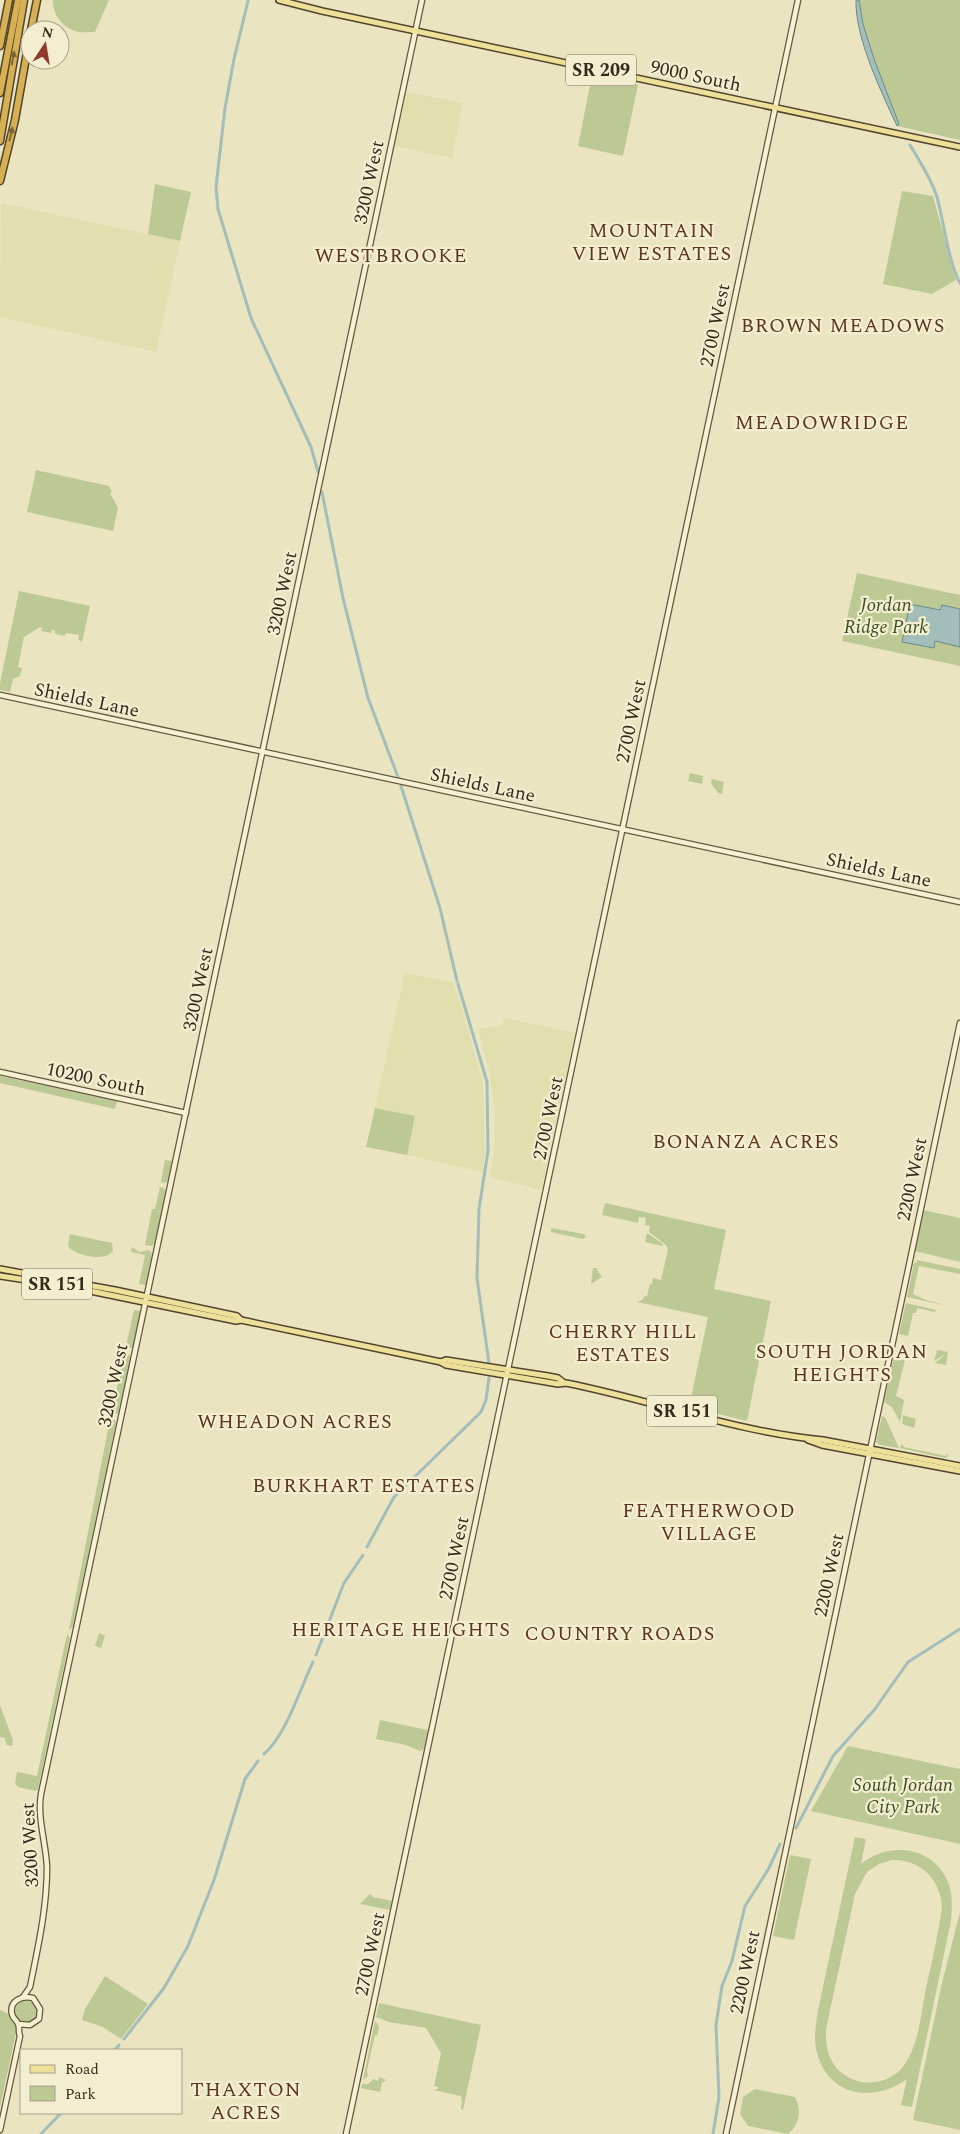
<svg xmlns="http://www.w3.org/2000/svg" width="960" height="2134" font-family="Spectral,serif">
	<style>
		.farmland { fill: #e1dfae }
		.green { fill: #bcc995; fill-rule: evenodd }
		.water { fill: #a3beba; stroke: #6b8b87 }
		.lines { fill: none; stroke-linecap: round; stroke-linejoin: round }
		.canal { stroke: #a3beba; stroke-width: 3 }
		.secondary-casing { stroke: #65573d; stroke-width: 7 }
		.primary-casing { stroke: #51432e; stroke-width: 8 }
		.highway-casing { stroke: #51432e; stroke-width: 9 }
		.secondary { stroke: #f7f1d3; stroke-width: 4.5 }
		.primary { stroke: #eedf99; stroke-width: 5 }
		.highway { stroke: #d8b054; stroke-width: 6 }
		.oneway { fill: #7e6736 }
		.labels { text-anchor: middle; stroke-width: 4.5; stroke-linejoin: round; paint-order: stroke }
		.shield { fill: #f3eed0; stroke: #6d6653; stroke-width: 1 }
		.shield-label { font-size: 18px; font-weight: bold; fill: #342b1d }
		.street-label { font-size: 19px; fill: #342b1d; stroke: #f3eed0 }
		.park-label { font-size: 19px; font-style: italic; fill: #3f4f25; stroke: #f3eed0 }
		.neighbourhood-label { font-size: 20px; letter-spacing: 1px; fill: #5e351e; stroke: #f3eed0 }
	</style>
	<rect width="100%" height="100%" fill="#ebe4c1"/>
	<g class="farmland">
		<path d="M406 92 463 103 452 158 394 146Z"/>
		<path d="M1 203 180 241 156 352 0 317Z"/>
		<path d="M405 973 454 983 483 1082 485 1153 483 1172 407 1155 415 1116 375 1108Z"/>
		<path d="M504 1018 575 1033 541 1190 490 1177 494 1152 495 1113 489 1070 478 1029 502 1026Z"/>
	</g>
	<g class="green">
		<path d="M53 0H109L95 32C89 32 80 33 75 31 62 27 52 13 53 0Z"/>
		<path d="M856 0H960V140L897 126C881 91 855 38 856 0Z"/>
		<path d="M592 75 638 85 623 156 578 146Z"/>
		<path d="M155 184 191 192 180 241 148 234Z"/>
		<path d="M902 191 933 196 956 280 932 294 883 284Z"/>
		<path d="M36 470 109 486 112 492 110 493 118 508 113 531 27 512Z"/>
		<path d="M857 573 960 595V666L842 641Z"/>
		<path d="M19 591 90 606 82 642 78 639 79 635 66 633 65 636 55 634V630H52L51 633 41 631 42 628 40 627 24 637 17 672 18 667 22 668 20 676 13 679 10 692 0 690V683Z"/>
		<path d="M690 773 703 776 702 784 688 781Z"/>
		<path d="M712 779 724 782 722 794 718 793 711 783Z"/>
		<path d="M0 1076 117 1101 115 1109 0 1083Z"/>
		<path d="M375 1108 415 1116 407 1155 366 1147Z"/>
		<path d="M165 1160 172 1161 168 1181 164 1183 161 1182Z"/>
		<path d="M160 1187 164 1188 166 1192 155 1243 152 1246 145 1245 152 1209H155Z"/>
		<path d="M605 1203 726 1230 714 1289 771 1301 747 1421 689 1407 708 1317 590 1292 637 1302 642 1300 645 1296H647L650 1284H652L653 1278 661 1280 668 1249 666 1245 649 1232 650 1226 645 1225 646 1218 639 1217 638 1223 602 1215Z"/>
		<path d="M923 1210 960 1218V1262L915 1251Z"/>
		<path d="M551 1228 584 1234 586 1237 583 1239 551 1232Z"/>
		<path d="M647 1233 663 1244 662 1246 645 1242Z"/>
		<path d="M70 1234 112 1243 113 1251C106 1262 74 1256 68 1246Z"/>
		<path d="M132 1247 139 1252 149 1250 152 1253 146 1285 139 1284 145 1255 131 1252Z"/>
		<path d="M917 1260 960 1269V1274L919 1266 913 1294 926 1300 948 1306 907 1297 914 1263H916Z"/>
		<path d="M593 1268H596L602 1277 591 1284Z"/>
		<path d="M906 1303 936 1310 935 1312 917 1308 916 1313H913L908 1336 899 1334Z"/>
		<path d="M134 1310 141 1311 133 1348H124L126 1346Z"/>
		<path d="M937 1350 948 1352 946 1365 935 1363 946 1354 934 1361Z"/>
		<path d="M122 1353 128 1354 131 1358 118 1413 114 1415H111L124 1355Z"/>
		<path d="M894 1357 905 1360 896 1396 904 1400 900 1422 892 1407 884 1402Z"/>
		<path d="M903 1415 916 1419 914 1428 902 1424Z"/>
		<path d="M882 1416 885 1417 899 1448 880 1445 876 1442Z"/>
		<path d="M110 1419 115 1420 116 1423 73 1627 69 1630Z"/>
		<path d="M902 1444 904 1447 946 1456 948 1453V1456L945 1458 900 1448Z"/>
		<path d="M99 1633 105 1636 101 1648 95 1646Z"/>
		<path d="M67 1634 70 1638 38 1789 36 1791 18 1787 15 1783 17 1772 37 1776Z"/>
		<path d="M0 1705 13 1740 12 1746 7 1745 4 1737 1 1738 0 1736Z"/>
		<path d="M380 1720 428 1730 424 1749 420 1751 406 1745 376 1739Z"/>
		<path d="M848 1746 960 1769V1844L811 1811Z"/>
		<path d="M855 1837 866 1839 861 1864C889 1841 933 1846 948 1882 953 1894 952 1908 951 1921L912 2107 901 2105 907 2079C873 2103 829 2097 817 2053 813 2039 816 2024 818 2010ZM892 1860C921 1859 941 1880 942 1908 938 1935 932 1961 926 1988 921 2013 919 2047 902 2068 888 2084 863 2087 846 2076 829 2065 825 2047 826 2029L855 1894 867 1872 879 1864Z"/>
		<path d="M790 1855 811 1859 794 1940 773 1936Z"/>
		<path d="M370 1894 373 1897 392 1901 390 1910 360 1904Z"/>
		<path d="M960 1912V2130L913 2120 942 1983Z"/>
		<path d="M105 1976 148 2004 121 2039 103 2027 82 2020 85 2009Z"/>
		<circle cx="26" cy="2012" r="11"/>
		<path d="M379 2003 481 2025 463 2110 461 2109 462 2101 461 2096 433 2090 438 2089V2087L434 2086 441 2053 426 2028 389 2022 376 2017Z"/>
		<path d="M0 2010 9 2014 17 2028 0 2107Z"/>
		<path d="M375 2021 379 2026 377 2036 375 2035 367 2070 368 2076 363 2080Z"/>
		<path d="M379 2077 386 2080 382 2083 380 2092 361 2088 362 2084H368L373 2079 378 2081Z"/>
		<path d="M755 2089 795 2097C802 2111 800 2123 788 2134L748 2126 740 2114 743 2097Z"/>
	</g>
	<g class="water">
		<path d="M856 0H859L863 24 874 59 899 124 897 126C881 91 855 38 856 0Z"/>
		<path d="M910 604 940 610 942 605 960 609V647L935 641 934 648 902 642Z"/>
	</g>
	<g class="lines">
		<g class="canal">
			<path d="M248 1 234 59 225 108 216 187 218 209 251 318 311 447 318 472"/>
			<path d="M910 145C920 162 931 178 937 197 944 222 948 261 960 283"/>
			<path d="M322 492 343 598 368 698 398 777"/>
			<path d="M401 786 440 908 457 981"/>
			<path d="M458 984 487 1082 488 1151 479 1209 477 1278 489 1363"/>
			<path d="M367 1547 394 1497 481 1412 486 1400 489 1378"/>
			<path d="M316 1655 344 1583 363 1555"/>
			<path d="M264 1754C286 1735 300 1689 313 1662"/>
			<path d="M796 1828 833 1756 875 1709 908 1662 960 1629"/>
			<path d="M124 2039 164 1988 188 1946 214 1880 245 1779 258 1761"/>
			<path d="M115 2050 119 2045"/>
			<path d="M41 2134 61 2113"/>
			<path d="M713 2134 719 2097 716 2025 722 1986 732 1961 745 1906 768 1870 780 1844"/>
		</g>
		<g class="secondary-casing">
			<g id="secondary">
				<path d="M0 695 960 902"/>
				<path d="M0 1072 186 1113"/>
				<path d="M23 1997 30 1987C38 1947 47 1908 47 1867 46 1843 37 1818 41 1794L422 0"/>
				<path d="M0 2130 20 2036C18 2032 20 2027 18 2024 17 2020 13 2019 12 2014 9 2001 22 1995 33 1998L40 2009 39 2019 30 2025 18 2024"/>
				<path d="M346 2134 798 0"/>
				<path d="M726 2134 960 1023"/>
			</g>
		</g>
		<g class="primary-casing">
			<g id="primary">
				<path d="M279 0 322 11 960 147"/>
				<path d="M0 1269 115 1290 237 1316 241 1320 441 1362 446 1365 558 1384 566 1383C652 1400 736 1432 823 1440L960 1466"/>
				<path d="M0 1276 66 1286 236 1321 241 1320"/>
				<path d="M441 1362 446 1360 548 1376 558 1378 563 1382"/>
				<path d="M808 1440 822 1445 960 1471"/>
			</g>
		</g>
		<g class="highway-casing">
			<g id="highway">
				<path d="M31 30 37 0"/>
				<path d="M0 46 9 0"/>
				<path d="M0 93 18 0"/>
				<path d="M0 141 24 0"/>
				<path d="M0 181 15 120 30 35"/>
			</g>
		</g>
		<use href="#secondary" class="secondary"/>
		<use href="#primary" class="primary"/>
		<use href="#highway" class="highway"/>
	</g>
	<defs><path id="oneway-solid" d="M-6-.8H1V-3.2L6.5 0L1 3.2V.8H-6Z" transform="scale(1.25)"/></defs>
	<g class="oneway">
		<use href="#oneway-solid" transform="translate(13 58) rotate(-80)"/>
		<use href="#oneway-solid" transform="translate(11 134) rotate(-77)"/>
	</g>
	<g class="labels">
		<g class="shield">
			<rect x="566" y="54.5" width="70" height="31" rx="4"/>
			<rect x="22" y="1268.5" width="70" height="31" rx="4"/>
			<rect x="647" y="1395.5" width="70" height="31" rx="4"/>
		</g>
		<g class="shield-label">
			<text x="601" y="76">SR 209</text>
			<text x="57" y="1290">SR 151</text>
			<text x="682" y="1417">SR 151</text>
		</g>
		<g class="street-label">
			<text transform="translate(696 75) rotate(12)" y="7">9000 South</text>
			<text transform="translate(368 182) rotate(-78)" y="7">3200 West</text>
			<text transform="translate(714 325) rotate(-78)" y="7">2700 West</text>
			<text transform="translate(281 593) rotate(-78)" y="7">3200 West</text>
			<text transform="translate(87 699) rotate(12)" y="7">Shields Lane</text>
			<text transform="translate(630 721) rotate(-78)" y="7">2700 West</text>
			<text transform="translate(483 784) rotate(12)" y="7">Shields Lane</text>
			<text transform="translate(879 869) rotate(12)" y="7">Shields Lane</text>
			<text transform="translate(197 989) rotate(-78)" y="7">3200 West</text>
			<text transform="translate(96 1078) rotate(12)" y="7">10200 South</text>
			<text transform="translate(547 1118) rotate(-78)" y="7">2700 West</text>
			<text transform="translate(911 1179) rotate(-78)" y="7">2200 West</text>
			<text transform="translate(112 1385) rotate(-78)" y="7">3200 West</text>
			<text transform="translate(453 1558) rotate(-78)" y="7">2700 West</text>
			<text transform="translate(828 1575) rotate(-78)" y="7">2200 West</text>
			<text transform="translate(29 1845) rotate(-93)" y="7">3200 West</text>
			<text transform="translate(369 1954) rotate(-78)" y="7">2700 West</text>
			<text transform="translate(744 1972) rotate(-78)" y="7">2200 West</text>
		</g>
		<g class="park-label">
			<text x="886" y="611">Jordan<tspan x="886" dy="22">Ridge Park</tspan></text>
			<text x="903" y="1791">South Jordan<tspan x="903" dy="22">City Park</tspan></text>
		</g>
		<g class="neighbourhood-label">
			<text x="652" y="237">MOUNTAIN<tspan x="652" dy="23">VIEW ESTATES</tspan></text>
			<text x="391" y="262">WESTBROOKE</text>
			<text x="843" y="332">BROWN MEADOWS</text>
			<text x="822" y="429">MEADOWRIDGE</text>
			<text x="746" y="1148">BONANZA ACRES</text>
			<text x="623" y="1338">CHERRY HILL<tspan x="623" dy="23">ESTATES</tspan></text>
			<text x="842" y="1358">SOUTH JORDAN<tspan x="842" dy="23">HEIGHTS</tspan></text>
			<text x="295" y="1428">WHEADON ACRES</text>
			<text x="364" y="1492">BURKHART ESTATES</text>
			<text x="709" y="1517">FEATHERWOOD<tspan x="709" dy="23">VILLAGE</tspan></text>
			<text x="401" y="1636">HERITAGE HEIGHTS</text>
			<text x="620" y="1640">COUNTRY ROADS</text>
			<text x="246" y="2096">THAXTON<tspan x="246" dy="23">ACRES</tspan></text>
		</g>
	</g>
	<rect x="20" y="2049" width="162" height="65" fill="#f3eed0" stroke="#a7a088"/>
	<rect x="30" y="2065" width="25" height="8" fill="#eedf99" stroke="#a7a088"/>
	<text x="65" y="2074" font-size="15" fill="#342b1d">Road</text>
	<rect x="30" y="2086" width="25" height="15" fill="#bcc995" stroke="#a7a088"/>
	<text x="65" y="2099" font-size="15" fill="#342b1d">Park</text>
	<g transform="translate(45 45) rotate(12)"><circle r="24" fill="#f3eed0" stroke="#a7a088"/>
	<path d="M0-4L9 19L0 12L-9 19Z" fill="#90392c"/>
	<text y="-8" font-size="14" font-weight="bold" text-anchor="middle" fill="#342b1d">N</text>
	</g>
</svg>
